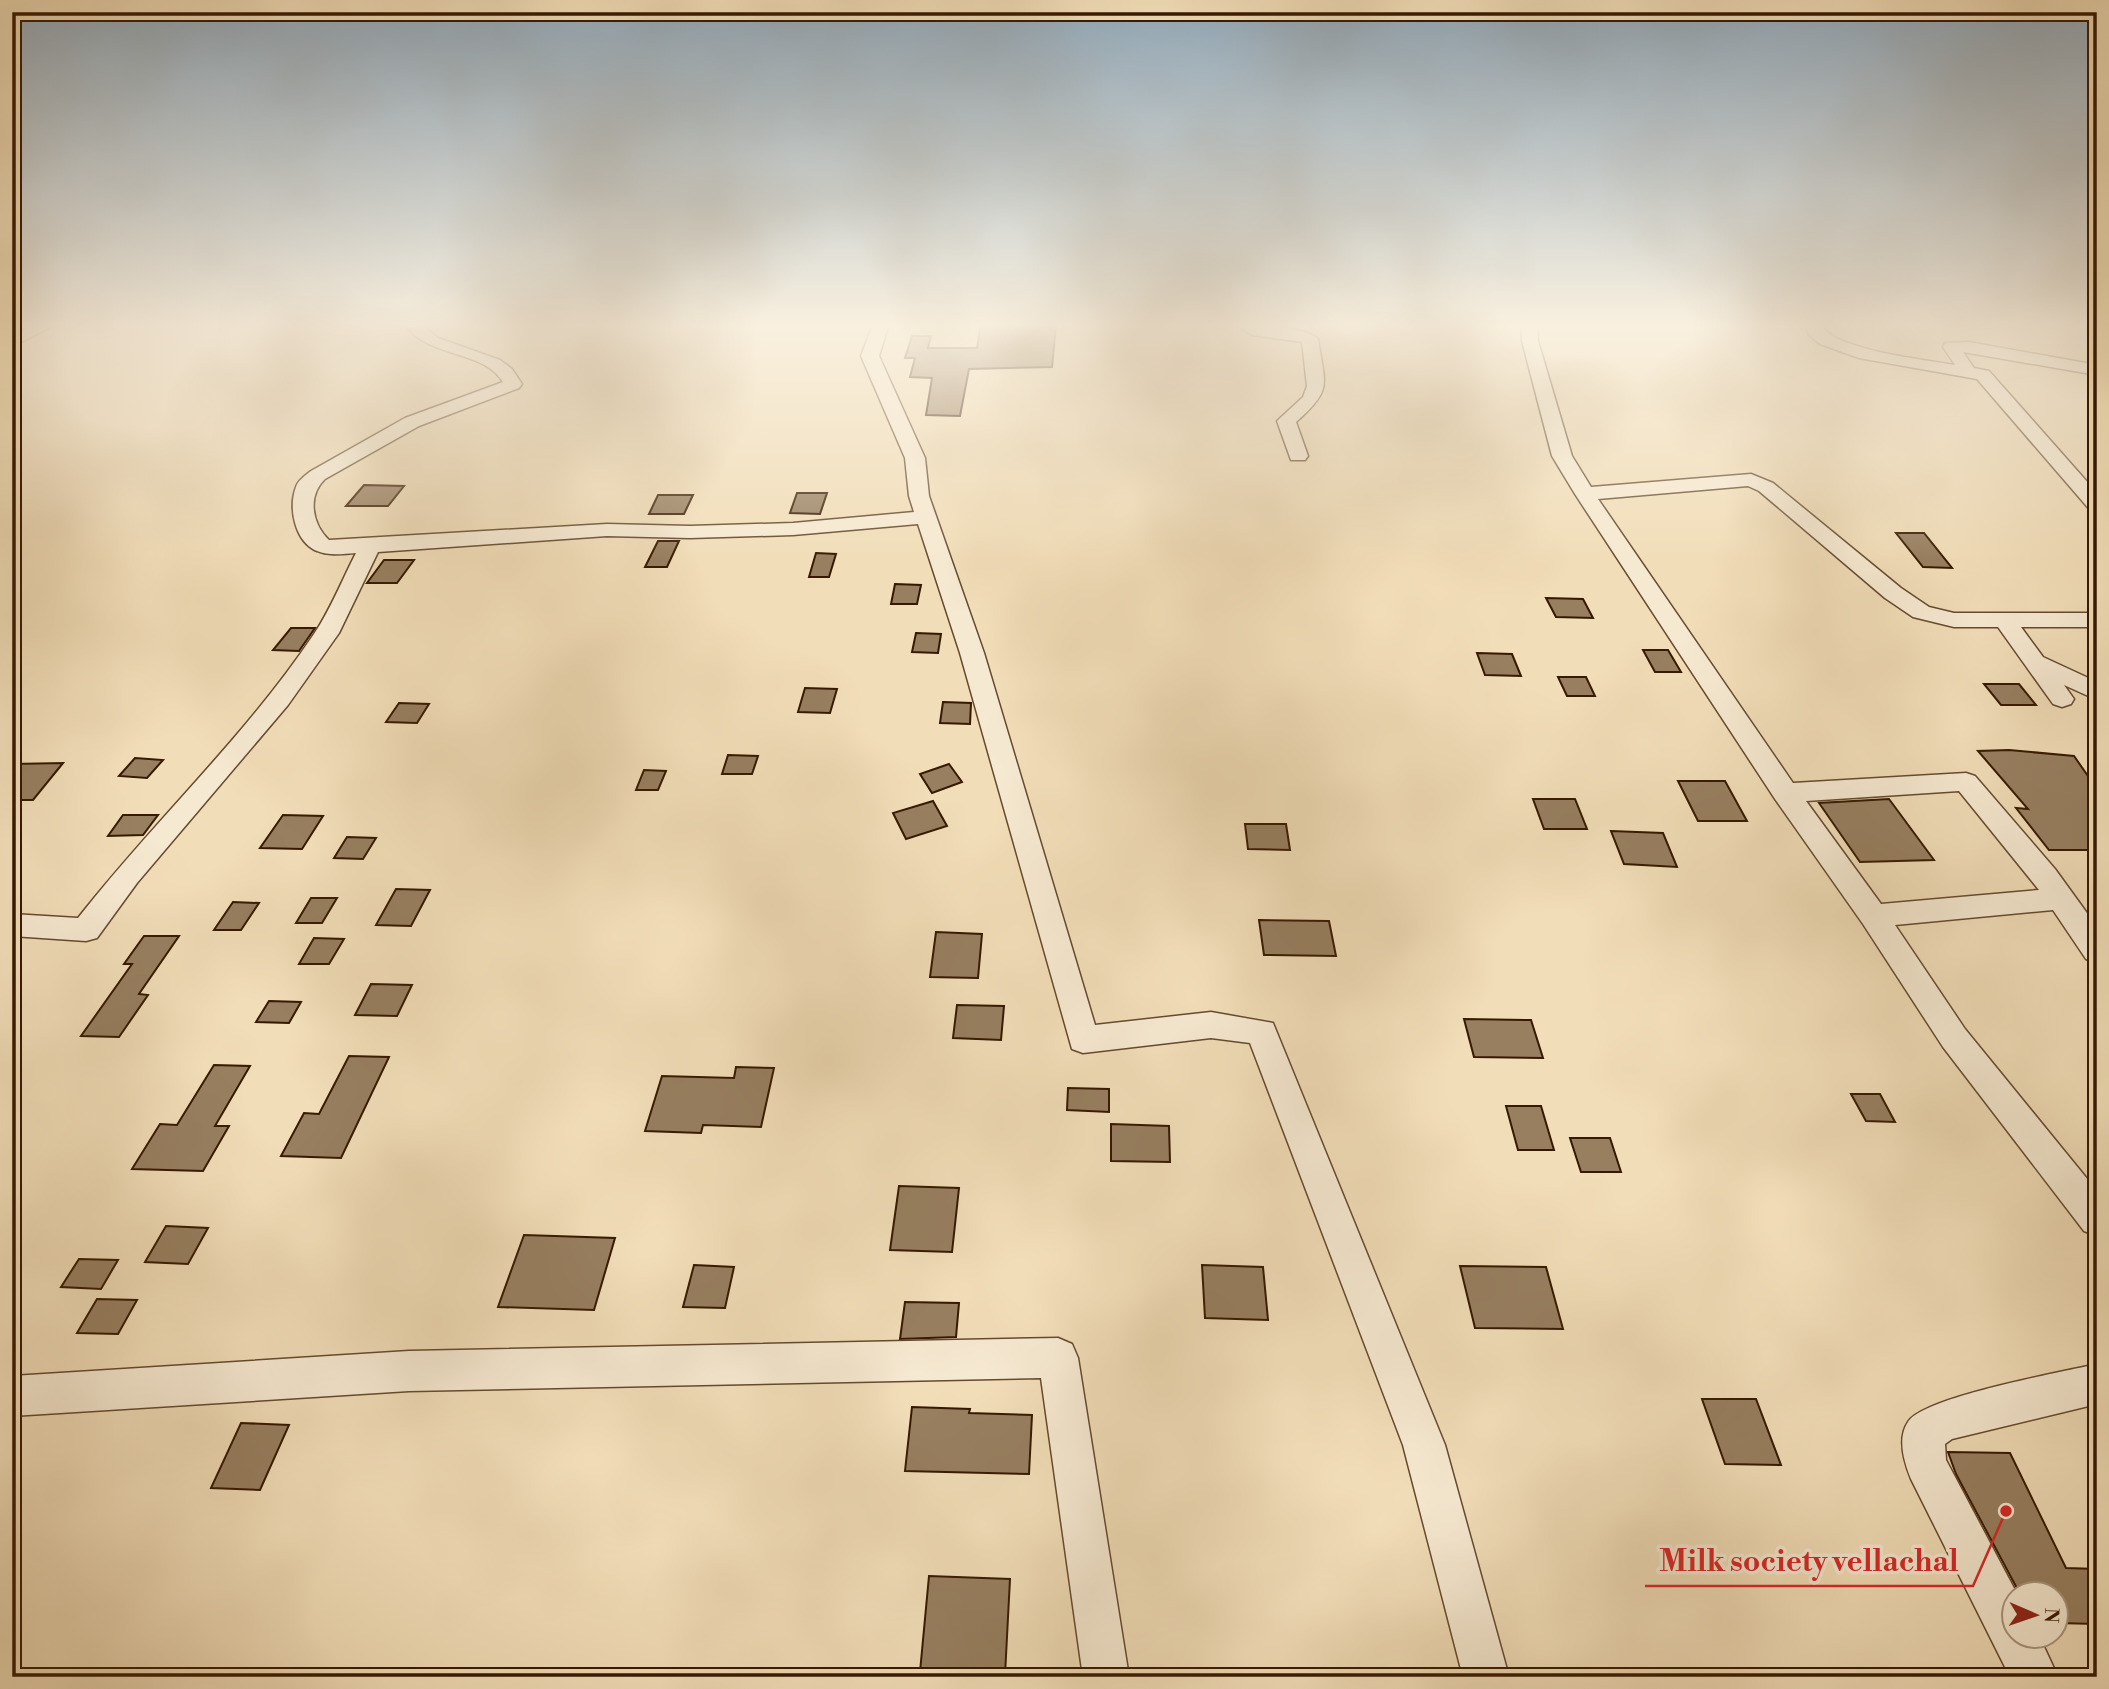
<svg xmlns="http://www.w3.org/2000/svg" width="2109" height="1689" font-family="'Libre Bodoni',serif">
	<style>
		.building { fill: #977f60; stroke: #361900; stroke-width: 2 }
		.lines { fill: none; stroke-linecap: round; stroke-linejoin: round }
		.street-casing { stroke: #654a2e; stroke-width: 3 }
		.street { fill: #f6e9d1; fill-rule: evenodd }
		.leader { fill: none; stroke: #d62828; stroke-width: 2.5 }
		.callout-dot { fill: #d62828; stroke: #f6e9d1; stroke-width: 2.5 }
		.callout-label { font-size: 30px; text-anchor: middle; font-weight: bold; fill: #d62828; stroke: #f6e9d1; stroke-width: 7; stroke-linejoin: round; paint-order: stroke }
	</style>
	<rect width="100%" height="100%" fill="#f1ddb8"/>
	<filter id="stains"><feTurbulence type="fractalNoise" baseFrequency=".00286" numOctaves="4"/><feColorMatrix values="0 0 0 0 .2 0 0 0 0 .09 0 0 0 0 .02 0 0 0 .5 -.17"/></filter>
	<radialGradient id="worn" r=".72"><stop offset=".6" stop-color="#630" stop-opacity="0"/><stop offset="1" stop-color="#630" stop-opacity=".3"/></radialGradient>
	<g class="building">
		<path d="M981 324 1056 326 1052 367 969 369 960 416 926 415 932 378 910 377 915 358H905L912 336H931L928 348H977Z"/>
		<path d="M364 485 404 486 388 506H346Z"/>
		<path d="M797 493H827L820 514 790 513Z"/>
		<path d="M658 495H693L684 514H649Z"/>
		<path d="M1896 533H1924L1952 568 1923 567Z"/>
		<path d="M658 541H679L667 567H645Z"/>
		<path d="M816 553 836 554 829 577H809Z"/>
		<path d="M384 560H414L397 583H367Z"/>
		<path d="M895 584 921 585 917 604H891Z"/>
		<path d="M1546 598 1583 599 1593 618 1556 617Z"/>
		<path d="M291 628H315L299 651 273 650Z"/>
		<path d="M916 633 941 634 938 653 912 652Z"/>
		<path d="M1643 650H1668L1681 672H1655Z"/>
		<path d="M1477 653 1512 654 1521 676 1485 675Z"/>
		<path d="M1558 677H1586L1595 696H1567Z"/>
		<path d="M1984 684H2019L2036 705H2001Z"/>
		<path d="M805 688 837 689 830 713 798 712Z"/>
		<path d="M943 702 971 703 970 724 940 723Z"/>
		<path d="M399 703 429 704 417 723 386 722Z"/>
		<path d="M2009 750 2074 756 2097 789V850H2049L2016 808 2028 809 1978 751Z"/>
		<path d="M728 755 758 756 752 774H722Z"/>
		<path d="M135 758 163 760 147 778 119 776Z"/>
		<path d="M63 763 33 800H12V764Z"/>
		<path d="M949 764 962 782 932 793 920 774Z"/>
		<path d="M644 770 666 771 658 790H636Z"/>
		<path d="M1678 781H1725L1747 821H1698Z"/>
		<path d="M1533 799H1575L1587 829H1544Z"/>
		<path d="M1889 799 1934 860 1860 862 1819 803Z"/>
		<path d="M933 801 947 826 906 839 893 813Z"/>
		<path d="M123 815H158L143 835 108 836Z"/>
		<path d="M283 815 323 816 302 849 260 848Z"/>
		<path d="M1245 824H1286L1290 850 1248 849Z"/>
		<path d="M1611 831 1663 833 1677 867 1624 864Z"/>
		<path d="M347 837 376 838 363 859 334 858Z"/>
		<path d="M396 889 430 890 411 926 376 925Z"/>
		<path d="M311 898H337L322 923H296Z"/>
		<path d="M233 902 259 903 241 930H214Z"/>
		<path d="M1259 920 1329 921 1336 956 1264 955Z"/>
		<path d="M936 932 982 934 978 978 930 977Z"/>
		<path d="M144 936H179L139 994 148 995 119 1037 81 1036 132 964H124Z"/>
		<path d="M314 938 344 939 329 964H299Z"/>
		<path d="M371 984 412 985 397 1016 355 1015Z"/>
		<path d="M269 1001 301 1002 289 1023 256 1022Z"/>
		<path d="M957 1005 1004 1006 1001 1040 953 1038Z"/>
		<path d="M1464 1019 1531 1020 1543 1058 1474 1057Z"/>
		<path d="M349 1056 389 1057 341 1158 281 1156 304 1113 319 1114Z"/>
		<path d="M214 1065 250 1066 215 1126H229L203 1171 132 1169 160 1124 177 1125Z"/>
		<path d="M736 1067 774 1068 761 1127 703 1125 701 1133 645 1131 662 1076 734 1078Z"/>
		<path d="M1068 1088 1109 1089V1112L1067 1110Z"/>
		<path d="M1851 1094H1880L1895 1122 1866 1121Z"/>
		<path d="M1506 1106H1541L1554 1150H1518Z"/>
		<path d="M1111 1124 1169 1126 1170 1162 1111 1161Z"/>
		<path d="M1570 1138H1610L1621 1172H1581Z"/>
		<path d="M899 1186 959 1188 952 1252 890 1250Z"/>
		<path d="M166 1226 208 1228 188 1264 145 1262Z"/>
		<path d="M524 1235 615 1238 594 1310 498 1307Z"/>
		<path d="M79 1259 118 1260 101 1289 61 1287Z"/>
		<path d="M694 1265 734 1267 725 1308 683 1307Z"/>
		<path d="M1202 1265 1263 1267 1268 1320 1205 1318Z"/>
		<path d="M1460 1266 1546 1267 1563 1329 1475 1328Z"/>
		<path d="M97 1299 137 1300 118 1334 77 1333Z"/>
		<path d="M905 1302 959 1303 956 1337 900 1339Z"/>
		<path d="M1702 1399H1756L1781 1465 1725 1464Z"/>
		<path d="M912 1407 970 1409 969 1413 1032 1415 1029 1474 905 1471Z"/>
		<path d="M241 1423 289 1425 260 1490 211 1488Z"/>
		<path d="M1948 1452 2010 1453 2066 1568 2097 1569V1624L2056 1623V1594H2020L1956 1474Z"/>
		<path d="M929 1576 1010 1579 1005 1675 920 1672Z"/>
	</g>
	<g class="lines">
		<g class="street-casing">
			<g id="street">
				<path d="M35 324H57L12 347V335Z"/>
				<path d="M404 324H421L438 338 500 360 512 369 522 384 519 388 419 426 325 479C307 496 312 524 329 540L607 524 690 526 793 523 914 512 909 496 905 458 861 356 873 324H889L879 356 925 458 929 496 984 653 1095 1025 1211 1012 1273 1023 1445 1445 1509 1677H1463L1403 1445 1250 1043 1211 1038 1083 1053 1072 1049 960 653 918 524 793 535 690 538 607 536 378 552 339 633 288 705 137 883 97 938 86 941 12 936V914L78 918C154 821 246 736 314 634 331 609 342 580 356 553 343 554 328 556 317 551 295 542 288 508 296 487 298 480 306 475 311 471L405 418 503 382C483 349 429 359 404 324Z"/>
				<path d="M1235 324C1253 324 1307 327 1318 339 1325 386 1333 389 1296 422L1308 456 1305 460H1291L1277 421 1303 397 1307 386 1302 342 1252 335Z"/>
				<path d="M1521 324H1537L1538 341 1572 456 1591 487 1751 474 1773 483 1901 588 1929 607 1954 613H2097V627H2021L2043 657 2097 682V700L2064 685 2074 699 2071 704 2062 707 2053 704 1998 627H1954L1913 617 1885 598 1759 491 1748 486 1598 499 1793 783 1966 773 1975 776 2055 869 2097 927V963L2086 959 2053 910 1895 925 1965 1029 2097 1191V1236L2084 1231 1943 1047 1863 924 1775 799 1575 494 1552 456 1522 341ZM1959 791 2039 890 1881 904 1806 801Z"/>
				<path d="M1805 324H1821C1831 350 1928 360 1955 365L1943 347 1945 343 1969 342 2097 365V375L1963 352 1974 368 1989 371 2097 493V512L2090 510 1977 379 1859 358 1820 344 1809 335Z"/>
				<path d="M1058 1338 1072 1344 1078 1358 1129 1677H1083L1041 1378 409 1391 12 1416V1376L409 1351Z"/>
				<path d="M2097 1364V1404L1952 1439 1945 1444 1946 1460 2017 1594H2014V1636H2039L2058 1677H2010L1911 1479C1904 1462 1897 1438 1908 1422 1923 1397 2063 1372 2097 1364Z"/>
			</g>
		</g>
		<use href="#street" class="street"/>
	</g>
	<linearGradient id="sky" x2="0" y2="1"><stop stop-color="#92aabc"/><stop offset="0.58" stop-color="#f9f0df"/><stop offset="1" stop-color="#f9f0df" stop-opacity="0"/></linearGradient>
	<rect width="2109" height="561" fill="url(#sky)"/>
	<path class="leader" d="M2006 1511L1973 1586H1645"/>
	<circle class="callout-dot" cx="2006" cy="1511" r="7"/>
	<g class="callout-label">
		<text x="1809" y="1571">Milk society vellachal</text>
	</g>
	<rect width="2109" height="1689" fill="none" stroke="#f1ddb8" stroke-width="42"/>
	<rect x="14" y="14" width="2081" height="1661" fill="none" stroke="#361900" stroke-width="3.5"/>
	<rect x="21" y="21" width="2067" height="1647" fill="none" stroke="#361900" stroke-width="2"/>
	<g transform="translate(2035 1615) rotate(92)"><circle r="33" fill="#f6e9d1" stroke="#a9967d" stroke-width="2"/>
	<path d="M0-5L12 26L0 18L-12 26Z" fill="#8f2418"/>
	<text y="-10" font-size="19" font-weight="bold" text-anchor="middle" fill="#361900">N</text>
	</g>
	<rect width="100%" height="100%" filter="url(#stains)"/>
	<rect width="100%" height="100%" fill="url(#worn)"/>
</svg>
